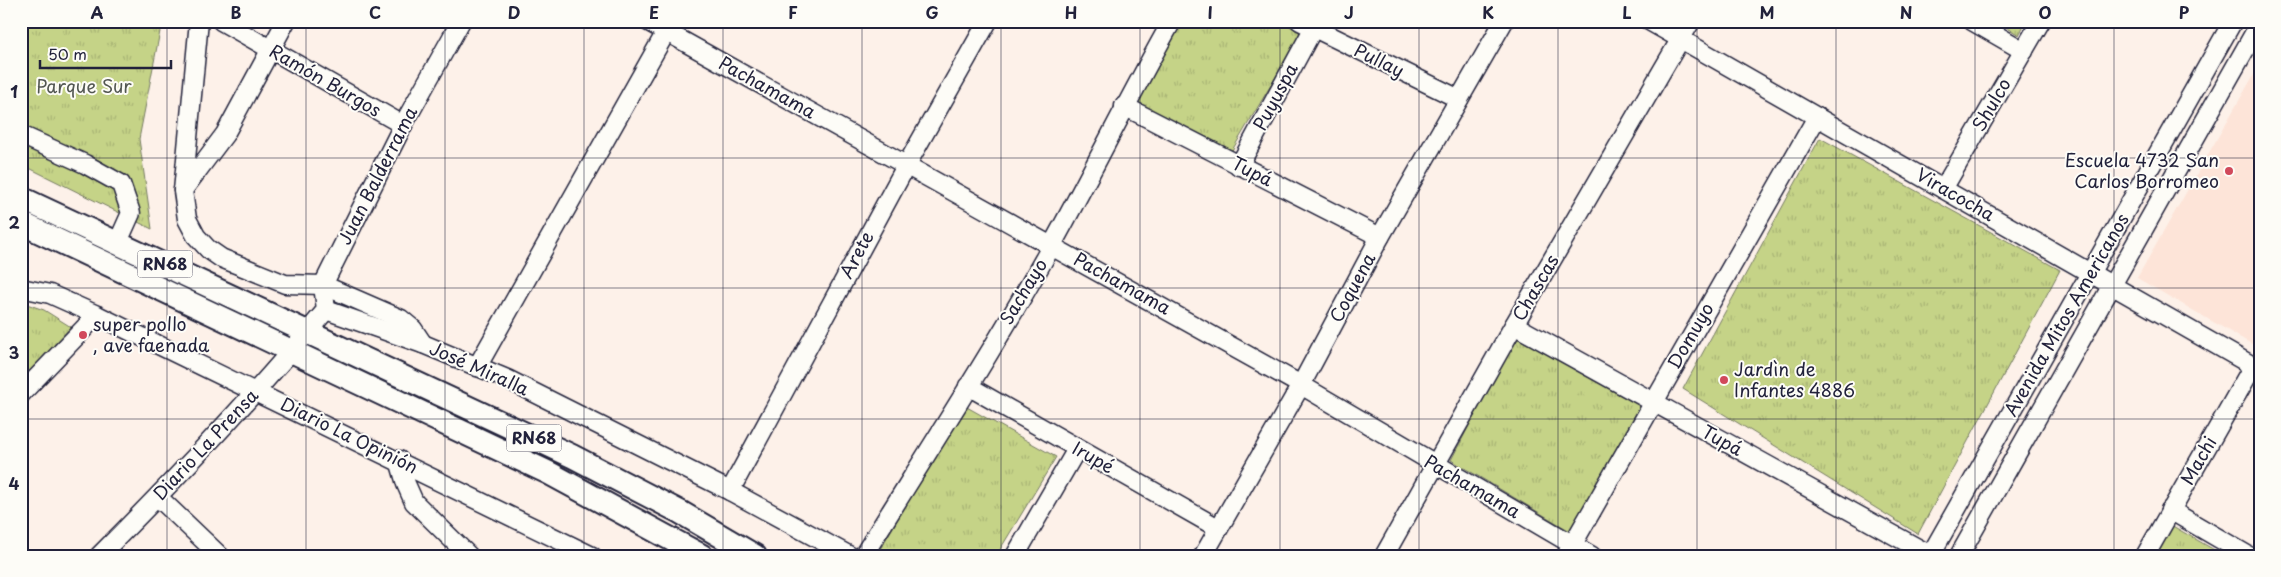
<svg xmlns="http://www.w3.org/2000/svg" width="2281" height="577" font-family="'Playpen Sans',sans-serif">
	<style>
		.built { fill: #fde4d8 }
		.park { fill: url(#park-tufts); stroke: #747a61 }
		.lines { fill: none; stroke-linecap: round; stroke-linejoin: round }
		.minor-casing { stroke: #22223b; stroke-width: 21 }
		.major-casing { stroke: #22223b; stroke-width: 26 }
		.minor { stroke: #fdfcf7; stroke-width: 18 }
		.major { stroke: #fdfcf7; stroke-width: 22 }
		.grid { fill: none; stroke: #22223b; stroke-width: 1; stroke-opacity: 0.55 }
		.poi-dot { fill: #d1495b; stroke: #fdfcf7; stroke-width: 2 }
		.labels { text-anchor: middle; stroke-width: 4; stroke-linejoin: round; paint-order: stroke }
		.shield { fill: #fdfcf7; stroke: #646373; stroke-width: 1 }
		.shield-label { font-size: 16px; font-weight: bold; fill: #22223b }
		.street-label { font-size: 18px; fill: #22223b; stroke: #fdfcf7 }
		.park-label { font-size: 18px; fill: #535752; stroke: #fdfcf7 }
		.poi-label { font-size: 18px; fill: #22223b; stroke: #fdfcf7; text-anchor: start }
		.neatline { fill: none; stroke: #22223b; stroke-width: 2 }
		.grid-label { font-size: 16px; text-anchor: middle; font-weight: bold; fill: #22223b }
	</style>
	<defs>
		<pattern id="park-tufts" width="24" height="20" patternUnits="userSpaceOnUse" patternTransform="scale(1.25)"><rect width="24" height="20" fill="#c5d387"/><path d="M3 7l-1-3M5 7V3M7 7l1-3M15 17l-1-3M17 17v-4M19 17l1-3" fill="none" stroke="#a9b575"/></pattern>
	</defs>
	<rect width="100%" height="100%" fill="#fdf1e9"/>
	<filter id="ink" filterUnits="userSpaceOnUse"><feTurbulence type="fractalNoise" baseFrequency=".02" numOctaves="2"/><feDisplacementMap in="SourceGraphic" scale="10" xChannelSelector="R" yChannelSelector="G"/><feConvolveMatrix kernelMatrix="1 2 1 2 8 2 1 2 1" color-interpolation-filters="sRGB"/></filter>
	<g filter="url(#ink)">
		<path class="built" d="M2260 64V349L2137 278Z"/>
		<g class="park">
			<path d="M21 21H162L139 139 152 229 21 164Z"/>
			<path d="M1180 21H1280L1302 33 1231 152 1135 101Z"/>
			<path d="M1996 21H2026L2019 35Z"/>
			<path d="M1820 138 2060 270 1918 534 1683 389Z"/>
			<path d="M21 302 44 310 71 327 21 380Z"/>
			<path d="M1516 337 1640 406 1570 531 1451 460Z"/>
			<path d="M965 406 1056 457 996 556H876Z"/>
			<path d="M2169 524 2225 556H2153Z"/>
		</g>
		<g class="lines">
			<g class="minor-casing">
				<g id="minor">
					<path d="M199 21 183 191 187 219 196 236 208 249 221 258 285 284 323 285 401 319 413 329 423 344"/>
					<path d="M221 21 403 125"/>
					<path d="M647 21 1301 385 1592 556"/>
					<path d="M1300 21 1459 99"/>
					<path d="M1649 21 2260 370"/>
					<path d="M1972 21 2024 51"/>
					<path d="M1124 106 1380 237"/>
					<path d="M21 135 85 164 121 184 131 213 118 242"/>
					<path d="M1239 166 1313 29"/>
					<path d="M1943 189 2041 21"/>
					<path d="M183 190 225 134 286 21"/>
					<path d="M21 288 50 294 97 315 592 556"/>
					<path d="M326 310 423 344 507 379 730 491 850 556"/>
					<path d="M1514 325 1930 555"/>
					<path d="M477 367 666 32"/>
					<path d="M968 386 1218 528"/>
					<path d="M21 394 97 315"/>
					<path d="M399 460 406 484 414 502 469 556"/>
					<path d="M730 491 906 166 988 21"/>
					<path d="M158 497 220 556"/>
					<path d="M2170 510 2249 556"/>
					<path d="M99 556C178 477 254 396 326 310L323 285 403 125 461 21"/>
					<path d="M863 556C927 453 993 351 1052 245 1093 171 1130 95 1172 21"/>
					<path d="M1015 556 1077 449"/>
					<path d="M1203 556 1301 385 1380 237 1504 21"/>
					<path d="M1384 556 1514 325 1691 21"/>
					<path d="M1566 556 1817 117"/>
					<path d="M1930 556 2233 21"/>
					<path d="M1959 556 2260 23"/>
					<path d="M2145 556 2253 366"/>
				</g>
			</g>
			<g class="major-casing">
				<g id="major">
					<path d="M21 198 572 456 680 512 755 556"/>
					<path d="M21 223 549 473 702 556"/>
				</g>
			</g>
			<use href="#minor" class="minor"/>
			<use href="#major" class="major"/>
		</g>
	</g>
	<path class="grid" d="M167 21V556M306 21V556M445 21V556M584 21V556M723 21V556M862 21V556M1001 21V556M1140 21V556M1280 21V556M1419 21V556M1558 21V556M1697 21V556M1836 21V556M1975 21V556M2114 21V556M21 158H2260M21 288H2260M21 419H2260"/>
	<g class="poi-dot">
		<circle cx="2229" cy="171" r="5"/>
		<circle cx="83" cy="335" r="5"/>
		<circle cx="1724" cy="380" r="5"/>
	</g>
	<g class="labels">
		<g class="shield">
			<rect x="137.5" y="250.5" width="55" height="27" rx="4"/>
			<rect x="506.5" y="424.5" width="55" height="27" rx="4"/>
		</g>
		<g class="shield-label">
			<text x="165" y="270">RN68</text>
			<text x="534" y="444">RN68</text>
		</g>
		<g class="street-label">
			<text transform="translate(1379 61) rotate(26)" y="6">Pullay</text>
			<text transform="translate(325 81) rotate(30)" y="6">Ramón Burgos</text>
			<text transform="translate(767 88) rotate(29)" y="6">Pachamama</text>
			<text transform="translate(1276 97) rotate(-62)" y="6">Puyuspa</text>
			<text transform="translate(1992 105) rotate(-60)" y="6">Shulco</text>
			<text transform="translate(1252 172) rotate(27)" y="6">Tupá</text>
			<text transform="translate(378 176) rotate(-63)" y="6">Juan Balderrama</text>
			<text transform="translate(1955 195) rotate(30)" y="6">Viracocha</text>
			<text transform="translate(857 255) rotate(-62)" y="6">Arete</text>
			<text transform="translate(1122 284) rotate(29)" y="6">Pachamama</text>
			<text transform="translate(1353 288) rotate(-62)" y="6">Coquena</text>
			<text transform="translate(1536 288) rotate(-60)" y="6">Chascas</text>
			<text transform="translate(1024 292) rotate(-59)" y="6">Sachayo</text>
			<text transform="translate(2067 315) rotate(-60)" y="6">Avenida Mitos Americanos</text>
			<text transform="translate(1691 336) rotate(-60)" y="6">Domuyo</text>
			<text transform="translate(479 369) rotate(24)" y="6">José Miralla</text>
			<text transform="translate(349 436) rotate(26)" y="6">Diario La Opinión</text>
			<text transform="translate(1722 441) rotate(29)" y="6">Tupá</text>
			<text transform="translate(206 445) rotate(-47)" y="6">Diario La Prensa</text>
			<text transform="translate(1093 458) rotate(29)" y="6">Irupé</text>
			<text transform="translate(2199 461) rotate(-60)" y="6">Machi</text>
			<text transform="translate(1472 487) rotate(30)" y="6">Pachamama</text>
		</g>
		<g class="park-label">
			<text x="84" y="93">Parque Sur</text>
		</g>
		<g class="poi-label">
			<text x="2219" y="167" text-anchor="end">Escuela 4732 San<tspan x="2219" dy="21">Carlos Borromeo</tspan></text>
			<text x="93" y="331">super pollo<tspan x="93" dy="21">, ave faenada</tspan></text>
			<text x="1734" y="376">Jardìn de<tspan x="1734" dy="21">Infantes 4886</tspan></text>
		</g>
	</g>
	<rect width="2281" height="577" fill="none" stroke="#fdfcf7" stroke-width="55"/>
	<path d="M40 60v8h131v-8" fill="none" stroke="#22223b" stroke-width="2.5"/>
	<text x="48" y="60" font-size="15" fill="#22223b" stroke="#fdfcf7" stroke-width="4" paint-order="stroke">50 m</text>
	<rect x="28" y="28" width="2226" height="522" class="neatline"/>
	<g class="grid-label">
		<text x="97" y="19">A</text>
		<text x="236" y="19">B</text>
		<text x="375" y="19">C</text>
		<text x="514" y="19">D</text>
		<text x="654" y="19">E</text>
		<text x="793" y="19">F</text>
		<text x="932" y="19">G</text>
		<text x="1071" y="19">H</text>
		<text x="1210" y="19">I</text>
		<text x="1349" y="19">J</text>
		<text x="1488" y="19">K</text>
		<text x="1627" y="19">L</text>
		<text x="1767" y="19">M</text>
		<text x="1906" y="19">N</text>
		<text x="2045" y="19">O</text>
		<text x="2184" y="19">P</text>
		<text x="14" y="98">1</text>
		<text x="14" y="229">2</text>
		<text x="14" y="359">3</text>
		<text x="14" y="490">4</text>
	</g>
</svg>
